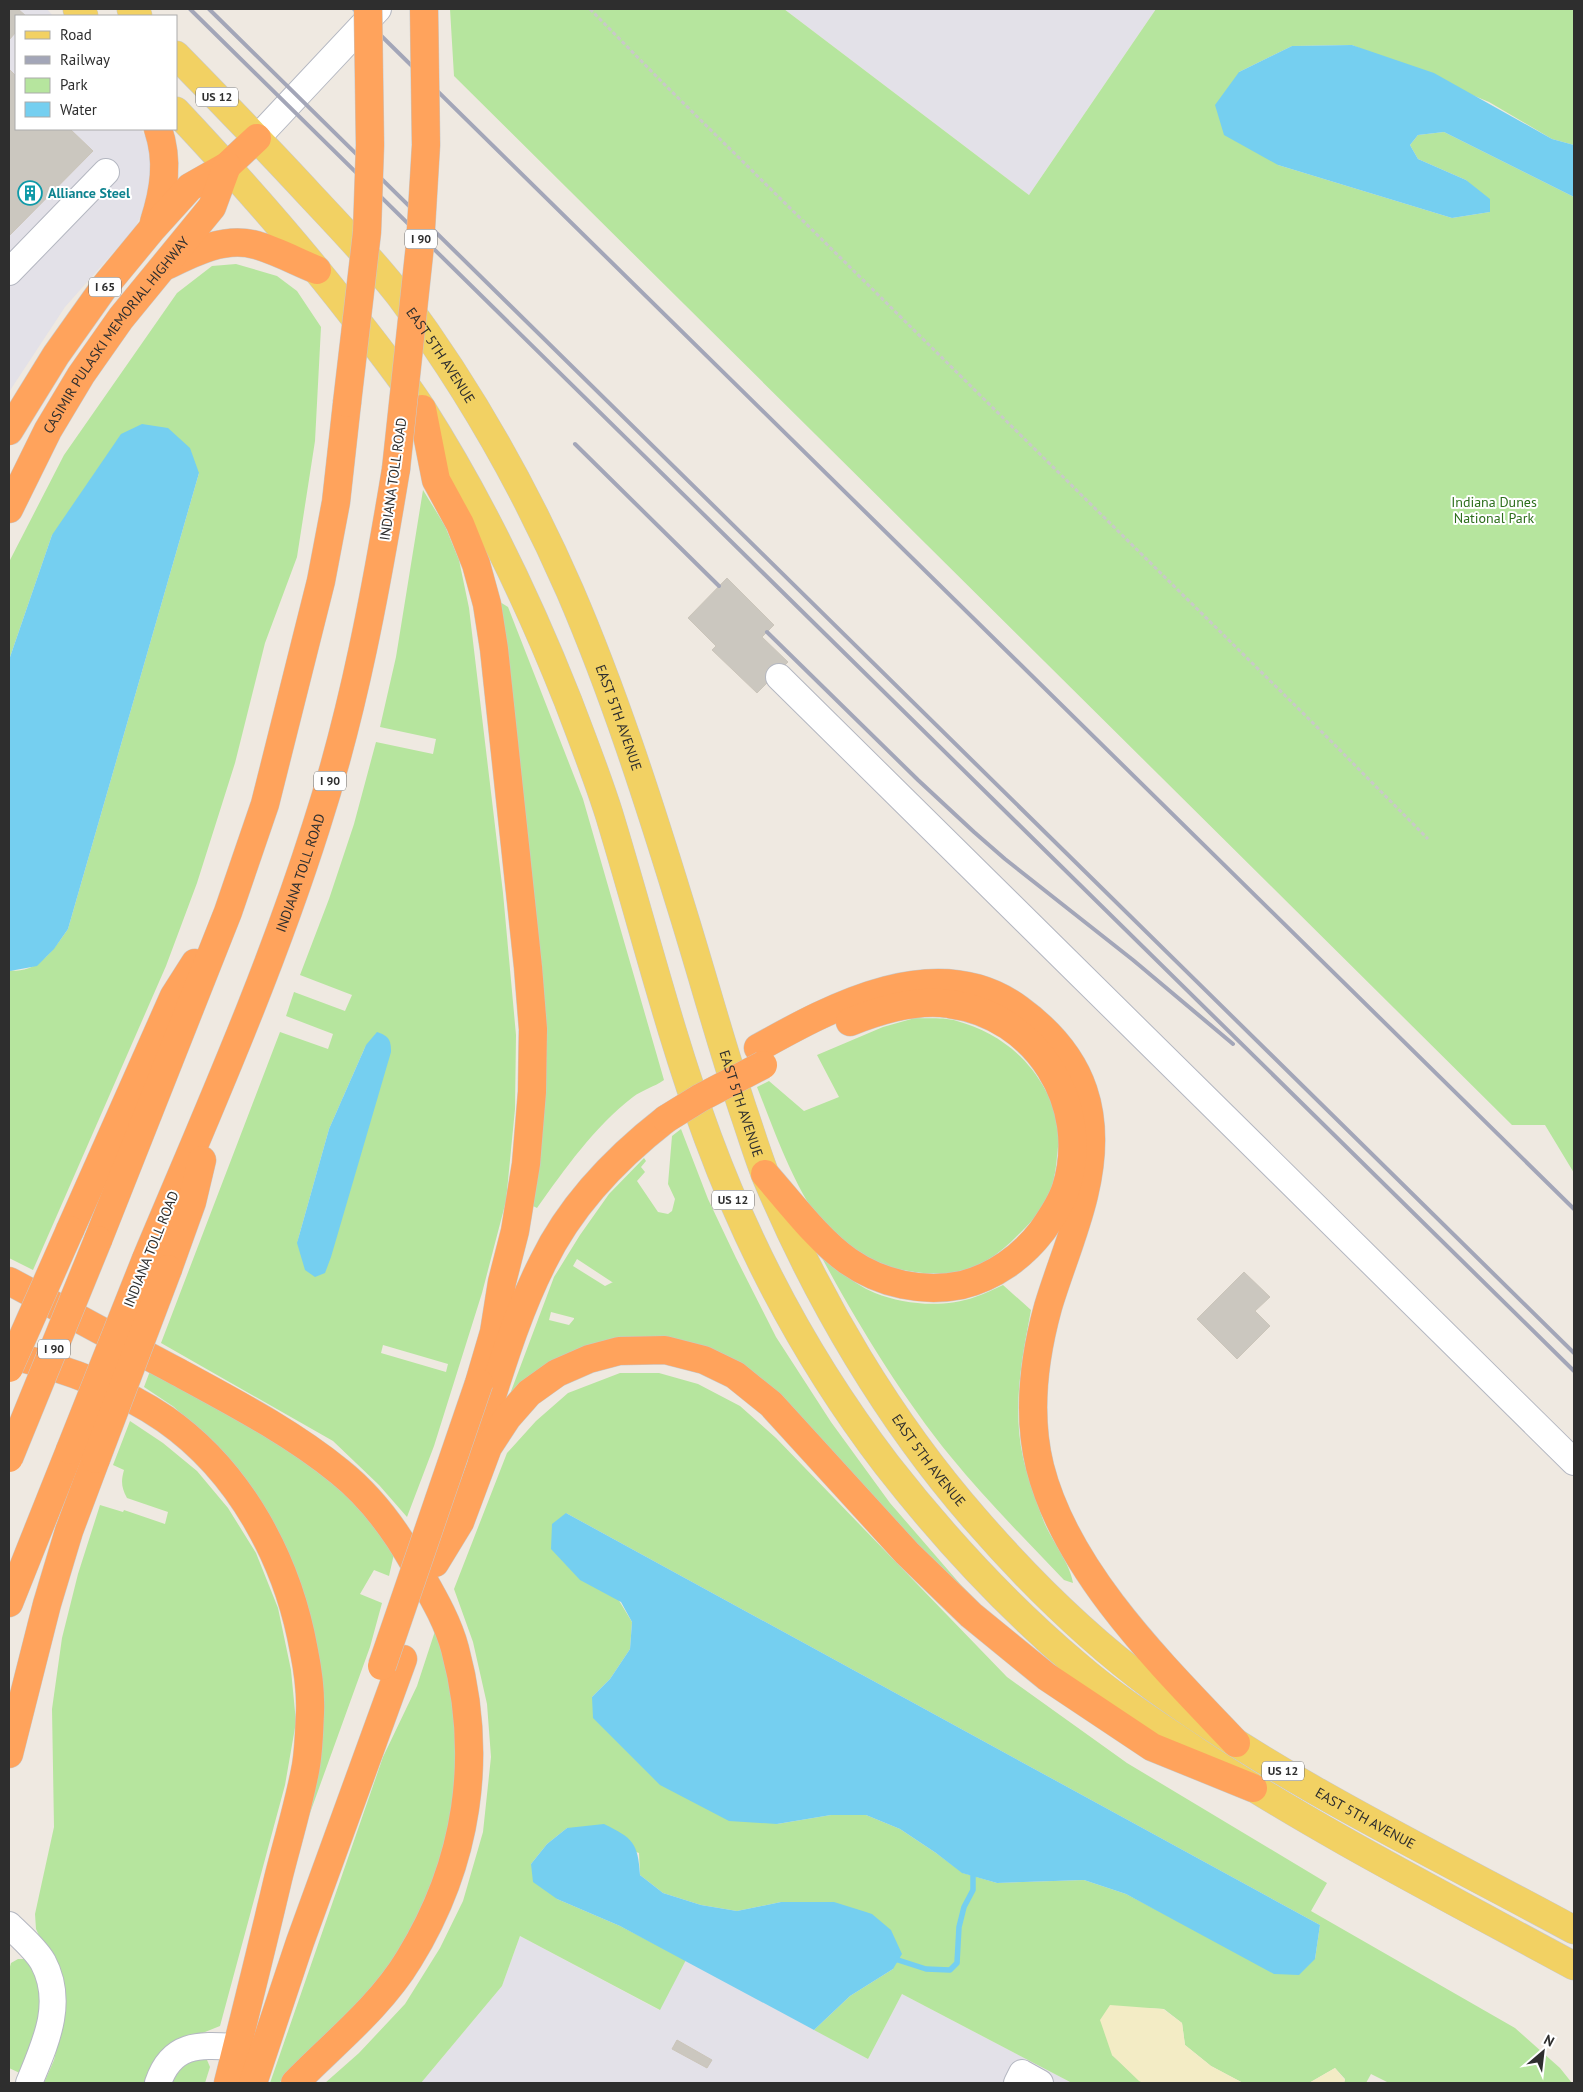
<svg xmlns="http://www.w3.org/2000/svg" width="1583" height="2092" font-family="'PT Sans',sans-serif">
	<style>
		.industrial { fill: #e3e1e8 }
		.green { fill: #b6e59e; fill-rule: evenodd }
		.sand { fill: #f3ecc5 }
		.water { fill: #75cff0 }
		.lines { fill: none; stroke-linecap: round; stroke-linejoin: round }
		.stream { stroke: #75cff0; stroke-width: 5.5 }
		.building { fill: #cbc7bf; stroke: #cbc5ba }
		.minor-casing { stroke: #b4b7c1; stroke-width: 28 }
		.major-casing { stroke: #c9c9c9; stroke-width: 29 }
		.highway-casing { stroke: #c9c9c9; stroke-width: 29 }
		.path { stroke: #c9c9c9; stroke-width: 3; stroke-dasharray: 4 2.5; stroke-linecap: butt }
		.minor { stroke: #fff; stroke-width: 26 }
		.major { stroke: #f2d163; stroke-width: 28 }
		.highway { stroke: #ffa35c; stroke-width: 28 }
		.rail { stroke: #a3a6b8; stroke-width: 4 }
		.highway-bridge-casing { stroke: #c9c9c9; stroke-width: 29; stroke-linecap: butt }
		.highway-bridge { stroke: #ffa35c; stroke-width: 28 }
		.labels { text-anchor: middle; stroke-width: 4; stroke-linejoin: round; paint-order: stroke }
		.shield { fill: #fff; stroke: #6d6d6d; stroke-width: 1 }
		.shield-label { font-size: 12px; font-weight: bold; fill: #2e2e2e }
		.culture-label { font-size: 14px; font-weight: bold; fill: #0d838f; stroke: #fff; text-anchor: start }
		.street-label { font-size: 14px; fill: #2e2e2e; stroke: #fff }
		.park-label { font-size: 14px; fill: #2c6e1b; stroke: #fff }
	</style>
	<rect width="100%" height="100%" fill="#efe9e1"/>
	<g class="industrial">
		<path d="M9 9H47L53 16H16V129H141L152 150 154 187 135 228 65 307 9 392Z"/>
		<path d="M784 9H1156L1029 195Z"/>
		<path d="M520 1936 659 2010 686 1960 868 2059 902 1994 1072 2083H421L502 1986Z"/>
	</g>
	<g class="green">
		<path d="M450 9H784L1029 195 1156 9H1574V145L1552 139 1489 102 1352 45 1292 46 1239 72 1278 165 1452 218 1490 212 1466 180 1418 159 1410 145 1418 135 1444 132 1574 197V1173L1545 1125H1512L454 76Z"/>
		<path d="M236 264 277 276 297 291 321 327 315 441 297 557 265 643 235 763 197 883 166 966 33 1270 9 1258V970C37 975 54 949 68 929L199 473 52 535 9 660V562L64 455 177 293 212 266Z"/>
		<path d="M423 490 445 526 459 560 469 608 503 893 516 1035 515 1109 506 1201 482 1293 434 1446 407 1517 379 1485 333 1441 161 1343 280 1032 328 1049 333 1034 286 1016 294 992 345 1011 352 995 300 975 329 899 354 824 376 742 433 754 436 739 380 727 396 657ZM366 1045 297 1243 329 1129ZM383 1345 448 1364 446 1372 381 1353Z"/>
		<path d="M500 602 508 607 583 799 664 1080C654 1087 642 1090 633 1097 594 1127 565 1169 537 1208L531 1205Z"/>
		<path d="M915 1018C928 1019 944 1017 957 1021 996 1032 1027 1055 1046 1091 1049 1097 1054 1104 1056 1111 1059 1126 1059 1142 1057 1156 1056 1170 1053 1188 1047 1200 1040 1213 1028 1225 1018 1235 985 1269 955 1279 909 1271 876 1266 850 1254 827 1229 796 1194 774 1130 757 1087L769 1081 804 1111 839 1097 817 1055 883 1027Z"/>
		<path d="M681 1129 708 1199 736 1258 776 1337 831 1422 890 1503 961 1585 1018 1643 977 1607 785 1407 670 1344 510 1394 554 1277 580 1235 609 1194 644 1158 646 1161 641 1167 645 1172 637 1181 658 1212 668 1214 672 1211 675 1199 668 1184 672 1136ZM577 1259 612 1282H613L605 1286 573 1266ZM551 1312 574 1318V1319L569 1325 549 1320Z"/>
		<path d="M821 1256C838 1269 855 1285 875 1293 905 1305 944 1308 975 1297 984 1294 994 1289 1003 1285L1031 1310C1022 1358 1012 1408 1023 1457 1028 1479 1036 1500 1044 1522 1052 1541 1070 1563 1073 1583L1064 1580C1025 1539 986 1500 951 1457 902 1397 857 1323 821 1256Z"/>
		<path d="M150 1371 295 1453 333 1480 363 1511 394 1554 389 1576 374 1570 360 1594 382 1603 370 1647 306 1824 320 1685 208 1439 174 1407 144 1387Z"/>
		<path d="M620 1373H659L698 1384 740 1406 776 1438 1007 1677 1127 1763 1327 1883 1311 1911 1515 2028 1560 2068 1572 2083H1389L1371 2074 1366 2083H1344L1345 2079 1335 2068 1309 2083H1243L1211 2066 1185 2045 1182 2023 1164 2009 1146 2008 1112 2055 1143 2083H1072L902 1994 868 2059 814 2030 850 1996 893 1969 781 1902 737 1911 701 1905 663 1893 640 1875 639 1853 567 1828 547 1844 531 1864 557 1899 620 1926 686 1960 660 2010 520 1936 502 1986 421 2083H325L359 2053 405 2004 440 1948 463 1901 483 1832 491 1757 487 1704 473 1642 454 1589 507 1453 536 1421 568 1393ZM566 1513 1320 1925 1315 1959 1199 1932 1126 1894 1084 1880 997 1883 963 1873 936 1853 900 1829 866 1815H831L777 1824 592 1697 610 1679 630 1649 632 1622Z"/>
		<path d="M130 1421 163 1443 197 1471 228 1508 256 1553 278 1608 291 1670 296 1722 285 1785 220 2026 185 2040 147 2083H44L54 2060 63 2022 42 1942 36 1929 35 1914 54 1827 52 1709 62 1638 78 1574 100 1505 123 1512 124 1510 165 1524 168 1512 127 1498C121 1487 121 1481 124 1470L113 1465Z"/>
		<path d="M437 1625 460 1720 454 1809 427 1910 375 1989 279 2083H270L383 1757 417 1686Z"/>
		<path d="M18 1959H24L33 1969 40 1989 41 2025 24 2075 9 2068V1970L11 1963Z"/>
		<path d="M198 2059 207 2060 210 2067 205 2083H171L183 2066Z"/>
	</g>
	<g class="sand">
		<path d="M1110 2005 1163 2009 1182 2023 1185 2045 1211 2066 1243 2083H1143L1139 2081 1112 2055 1100 2020Z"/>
		<path d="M1335 2068 1345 2080 1344 2083H1309Z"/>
	</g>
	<g class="water">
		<path d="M1352 45 1434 73 1552 139 1574 145V197L1444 132 1418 135 1410 145 1418 159 1466 180 1490 199V212L1452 218 1278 165 1224 135 1215 105 1239 72 1292 46Z"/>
		<path d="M142 424 168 428 190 448 199 473 68 929 54 949 37 966 10 971 9 660 52 535 121 434Z"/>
		<path d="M377 1032C389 1036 391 1040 391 1052L331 1257 325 1273 315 1277 305 1270 297 1243 329 1129 366 1045Z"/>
		<path d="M566 1513 1320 1925 1315 1959 1299 1975 1274 1974 1126 1894 1084 1880 997 1883 962 1873 936 1853 900 1829 866 1815H831L777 1824 729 1821 660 1785 593 1718 592 1697 610 1679 630 1649 632 1622 621 1602 580 1580 551 1549 552 1524Z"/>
		<path d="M604 1824C633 1838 638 1843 640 1875L663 1893 701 1905 737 1911 781 1902H834L866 1912 872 1914 891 1930 902 1954 893 1969 850 1996 814 2030 620 1926 557 1899 533 1882 531 1864 547 1844 567 1828Z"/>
	</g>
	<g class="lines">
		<path class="stream" d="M898 1960 926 1969 950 1970 957 1963 959 1927 964 1907 973 1890V1876"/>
	</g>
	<g class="building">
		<path d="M9 9H18L26 16H16V32L9 40Z"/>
		<path d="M9 69 16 76V129H70L93 151 9 236Z"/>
		<path d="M727 578 774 625 762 637 788 662 757 693 712 650 716 646 688 618Z"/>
		<path d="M1244 1272 1270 1297 1255 1311 1270 1326 1237 1359 1197 1319Z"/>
		<path d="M677 2040 712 2060 707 2068 672 2049Z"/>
	</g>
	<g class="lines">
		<g class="minor-casing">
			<g id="minor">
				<path d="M257 138 378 9"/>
				<path d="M9 272 106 172"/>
				<path d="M779 677 1574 1462"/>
				<path d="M9 1925C20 1936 35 1948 43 1962 65 2003 45 2044 29 2083"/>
				<path d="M158 2083C172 2042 200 2045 237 2047"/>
				<path d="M1017 2083 1022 2073 1040 2083"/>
			</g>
		</g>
		<g class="major-casing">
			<g id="major">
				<path d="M77 9 84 16"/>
				<path d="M131 9 138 16"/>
				<path id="s1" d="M176 55C222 102 267 148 311 196 341 228 373 261 400 296 467 386 525 488 570 591 613 691 647 796 679 900 701 970 720 1041 743 1110 751 1133 758 1157 767 1179 818 1300 889 1421 976 1520 1029 1581 1088 1639 1153 1687 1284 1782 1432 1853 1574 1930"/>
				<path d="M176 111C237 176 296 242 350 312 375 344 400 375 422 409 480 500 528 600 568 701 582 738 597 776 609 814 642 922 669 1032 708 1138 751 1254 812 1367 887 1465 944 1538 1008 1607 1078 1666 1115 1698 1156 1724 1196 1751 1317 1831 1447 1897 1574 1966"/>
			</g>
		</g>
		<g class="highway-casing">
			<g id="highway">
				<path d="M154 222C164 191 169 161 158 129"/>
				<path d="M168 265C194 252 226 236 256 245 277 251 297 262 317 270"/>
				<path d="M422 409 436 480 460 524 476 564 487 604 494 649 528 967 533 1029 532 1092 526 1164 515 1231 502 1282 494 1332 479 1383"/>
				<path d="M9 431 56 355 105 286 152 229 190 187 227 166 257 138"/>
				<path id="s2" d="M9 509 48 430 81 375 121 318 212 207 227 166"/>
				<path d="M758 1048C833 1006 938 949 1019 1009 1085 1057 1103 1116 1084 1195 1075 1233 1059 1270 1048 1307 1034 1358 1027 1415 1040 1467 1067 1573 1163 1666 1236 1743"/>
				<path d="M765 1174C789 1201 818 1240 848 1261 881 1284 923 1293 962 1285 994 1277 1022 1257 1042 1231 1051 1218 1061 1204 1066 1188 1092 1105 1037 1015 949 1004 916 999 880 1010 850 1022"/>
				<path d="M70 1230 174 996 195 963"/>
				<path d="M98 1240 228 912 265 804 321 581 336 502 347 403"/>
				<path id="s3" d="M146 1259C206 1116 269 975 316 827 354 710 376 590 396 469"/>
				<path d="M168 1269 192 1202 202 1160"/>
				<path d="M9 1281C65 1311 121 1342 178 1372 233 1402 291 1432 340 1472 371 1497 396 1531 415 1565 430 1592 447 1619 455 1649 484 1757 468 1863 409 1959 380 2007 334 2043 295 2083"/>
				<path d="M9 1355C64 1368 118 1387 165 1419 241 1472 288 1561 304 1651 308 1671 311 1692 310 1713 309 1732 309 1752 305 1771 298 1807 287 1843 278 1879 262 1947 245 2015 228 2083"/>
				<path d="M475 1448C496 1386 513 1321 543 1262 571 1204 616 1158 666 1119"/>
				<path d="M435 1563 460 1522 488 1447 507 1418 529 1393 557 1373 589 1359 619 1351 665 1350 704 1360 735 1375 771 1404 907 1553 971 1615 1047 1677 1152 1747 1253 1788"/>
				<path d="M9 1603 70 1450"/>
				<path d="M9 1754 47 1604 69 1531 96 1459"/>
				<path d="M253 2083 300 1942 403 1659"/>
			</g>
		</g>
		<path class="path" d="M590 9 661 81 1314 724 1428 839"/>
		<use href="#minor" class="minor"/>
		<use href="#major" class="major"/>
		<use href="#highway" class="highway"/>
		<g class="rail">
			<path d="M190 9 1574 1371"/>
			<path d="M209 9 1574 1353"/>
			<path d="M354 9 1574 1209"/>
			<path d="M575 444 719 586"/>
			<path d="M767 632 918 780 974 832 1005 859 1133 960 1233 1044"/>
		</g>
		<g class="highway-bridge-casing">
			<g id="highway-bridge">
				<path d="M347 403 367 232 370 145 368 9"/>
				<path d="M396 469 420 245 426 145 424 9"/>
				<path d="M666 1119 700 1098 763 1065"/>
				<path d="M9 1368 70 1230"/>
				<path d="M70 1450 146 1259"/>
				<path d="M9 1458 98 1240"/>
				<path d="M96 1459 168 1269"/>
				<path d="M382 1666 479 1383"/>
			</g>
		</g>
		<use href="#highway-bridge" class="highway-bridge"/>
	</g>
	<defs>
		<g id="building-ring" transform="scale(1.25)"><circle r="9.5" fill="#fff" stroke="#0f9aa8" stroke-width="1.5"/><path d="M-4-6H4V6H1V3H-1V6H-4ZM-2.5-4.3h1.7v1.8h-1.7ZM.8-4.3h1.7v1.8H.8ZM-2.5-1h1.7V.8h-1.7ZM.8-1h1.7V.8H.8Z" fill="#0f9aa8"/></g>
	</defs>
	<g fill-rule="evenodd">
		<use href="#building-ring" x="30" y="193"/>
	</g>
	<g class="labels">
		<g class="shield">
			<rect x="196" y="87.5" width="42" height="19" rx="4"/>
			<rect x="405" y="229.5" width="32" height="19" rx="4"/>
			<rect x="89" y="277.5" width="32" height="19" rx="4"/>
			<rect x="314" y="771.5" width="32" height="19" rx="4"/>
			<rect x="712" y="1190.5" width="42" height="19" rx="4"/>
			<rect x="38" y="1339.5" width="32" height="19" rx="4"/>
			<rect x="1262" y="1761.5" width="42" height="19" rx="4"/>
		</g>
		<g class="shield-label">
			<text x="217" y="101">US 12</text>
			<text x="421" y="243">I 90</text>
			<text x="105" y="291">I 65</text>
			<text x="330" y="785">I 90</text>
			<text x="733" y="1204">US 12</text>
			<text x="54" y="1353">I 90</text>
			<text x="1283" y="1775">US 12</text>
		</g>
		<g class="culture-label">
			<text x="48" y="198">Alliance Steel</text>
		</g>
		<g class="street-label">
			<text dy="5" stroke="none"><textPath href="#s2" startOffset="205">CASIMIR PULASKI MEMORIAL HIGHWAY</textPath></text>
			<text dy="5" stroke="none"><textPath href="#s1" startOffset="401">EAST 5TH AVENUE</textPath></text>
			<text transform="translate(393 479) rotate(-82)" y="5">INDIANA TOLL ROAD</text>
			<text dy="5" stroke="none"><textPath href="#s1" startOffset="806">EAST 5TH AVENUE</textPath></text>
			<text dy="5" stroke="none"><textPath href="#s3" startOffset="416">INDIANA TOLL ROAD</textPath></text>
			<text dy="5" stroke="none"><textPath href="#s1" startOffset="1211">EAST 5TH AVENUE</textPath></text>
			<text transform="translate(151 1249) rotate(-68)" y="5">INDIANA TOLL ROAD</text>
			<text dy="5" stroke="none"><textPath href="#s1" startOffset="1616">EAST 5TH AVENUE</textPath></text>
			<text dy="5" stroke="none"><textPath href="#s1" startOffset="2186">EAST 5TH AVENUE</textPath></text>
		</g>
		<g class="park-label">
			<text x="1494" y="507">Indiana Dunes<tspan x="1494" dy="16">National Park</tspan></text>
		</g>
	</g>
	<rect width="1583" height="2092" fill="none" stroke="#2e2e2e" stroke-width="20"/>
	<rect x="15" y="15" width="162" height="115" fill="#ffffff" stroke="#ababab"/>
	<rect x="25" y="31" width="25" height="8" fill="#f2d163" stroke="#ababab"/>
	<text x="60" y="40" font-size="15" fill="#2e2e2e">Road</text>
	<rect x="25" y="56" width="25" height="8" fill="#a3a6b8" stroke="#ababab"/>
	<text x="60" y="65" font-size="15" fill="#2e2e2e">Railway</text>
	<rect x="25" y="78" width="25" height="15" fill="#b6e59e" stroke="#ababab"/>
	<text x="60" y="90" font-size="15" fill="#2e2e2e">Park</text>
	<rect x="25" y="102" width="25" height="15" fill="#75cff0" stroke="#ababab"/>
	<text x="60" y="115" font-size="15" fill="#2e2e2e">Water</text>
	<g transform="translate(1543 2052) rotate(28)" stroke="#ffffff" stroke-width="4" paint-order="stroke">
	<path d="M0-4L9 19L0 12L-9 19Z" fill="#2e2e2e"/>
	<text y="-8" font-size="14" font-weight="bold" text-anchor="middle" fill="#2e2e2e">N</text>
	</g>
</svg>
